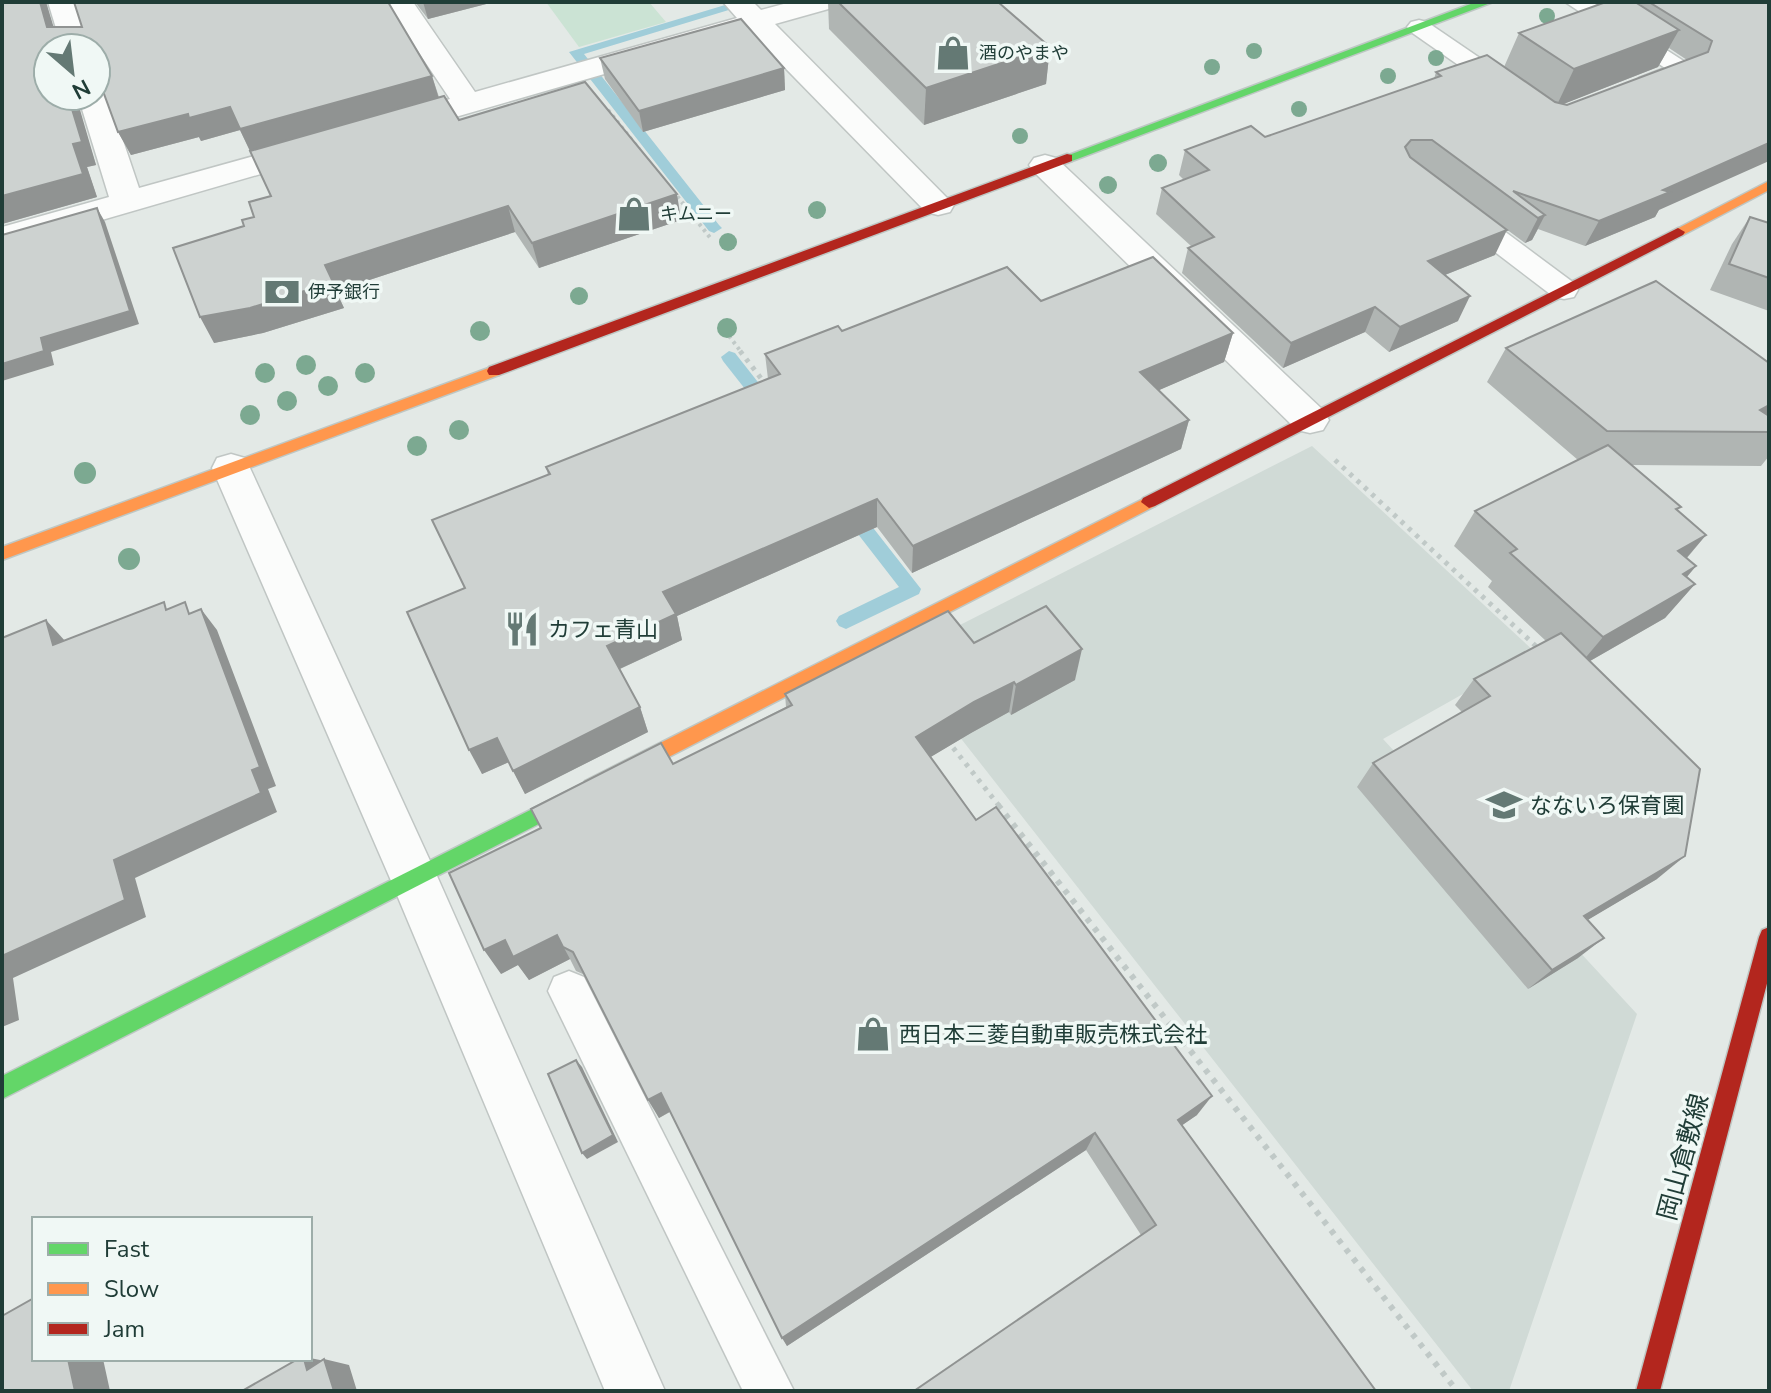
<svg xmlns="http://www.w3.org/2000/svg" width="1771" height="1393" font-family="'Nunito Sans','Noto Sans JP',sans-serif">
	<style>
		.built { fill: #d0dad6 }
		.green { fill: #cbe3d4 }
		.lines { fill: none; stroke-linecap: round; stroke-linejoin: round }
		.stream { fill: #a0cdd9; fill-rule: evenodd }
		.lane-casing { stroke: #c0c6c4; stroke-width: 3 }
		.street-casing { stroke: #c0c6c4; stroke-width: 3 }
		.fast-casing { stroke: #bec7c4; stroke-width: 3 }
		.slow-casing { stroke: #bec7c4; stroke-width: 3 }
		.jam-casing { stroke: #bec7c4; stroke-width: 3 }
		.path-far2 { stroke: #c0c9c7; stroke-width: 4; stroke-dasharray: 3 4; stroke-linecap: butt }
		.path-far1 { stroke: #c0c9c7; stroke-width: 5; stroke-dasharray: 4 6; stroke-linecap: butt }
		.path { stroke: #c0c9c7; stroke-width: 6; stroke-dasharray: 5 7; stroke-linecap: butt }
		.lane { fill: #fbfcfb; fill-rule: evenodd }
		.street { fill: #fbfcfb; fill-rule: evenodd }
		.fast { fill: #63d668; fill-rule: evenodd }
		.slow { fill: #ff974d; fill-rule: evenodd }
		.jam { fill: #b3261e; fill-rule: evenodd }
		.tree { fill: #7ca991 }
		.wall { fill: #b0b5b3; fill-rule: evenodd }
		.shaded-wall { fill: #909392 }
		.building { fill: #cdd2d0; stroke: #909392; stroke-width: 2 }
		.labels { text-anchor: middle; stroke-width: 7; stroke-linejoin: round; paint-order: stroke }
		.far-poi-label { font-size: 18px; fill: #203d37; stroke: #f0f8f5; text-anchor: start }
		.poi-label { font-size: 22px; fill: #203d37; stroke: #f0f8f5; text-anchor: start }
		.near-street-label { font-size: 26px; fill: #203d37; stroke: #f0f8f5 }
	</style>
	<rect width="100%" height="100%" fill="#e3e9e6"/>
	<path class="built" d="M1312 446 1536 653 1383 739 1637 1014 1509 1391H1473L897 657Z"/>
	<path class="green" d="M546 2H649L666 22 579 47Z"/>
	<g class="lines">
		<g class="stream">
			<path d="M735 2H755L584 54 719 225 722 228 714 233 709 231 569 52Z"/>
			<path d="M729 351 735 353 772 400 774 404 772 408H760L723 361 721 357Z"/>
			<path d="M850 504 856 506 921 589 919 594 846 629 839 626 836 621 839 616 899 587 844 516 841 511Z"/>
		</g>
		<g class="lane-casing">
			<g id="lane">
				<path d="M1565 2H1592L1696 69 1693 74 1657 88H1639L1636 83 1639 78 1665 68Z"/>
				<path d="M1419 20 1427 22 1515 82 1518 87 1515 92H1497L1411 32 1407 27 1411 22Z"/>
				<path d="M1463 206 1473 208 1574 283 1578 290 1574 297 1564 299 1554 297 1453 220 1450 214 1453 208Z"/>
				<path d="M569 971 584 977 794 1391H743L548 991 554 977Z"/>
			</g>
		</g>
		<g class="street-casing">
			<g id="street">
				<path d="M48 2H76L92 48H62Z"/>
				<path d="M385 2H413L475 92 737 18 723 2H753L761 10 791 2H836L832 8 775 24 954 205 950 212 938 215 926 212 750 32 407 131 396 133 385 131 381 124 385 117 450 99Z"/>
				<path d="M96 88 104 90 108 96 139 188 315 139 326 141 331 148 326 155 2 249V227L109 197 78 96H96Z"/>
				<path d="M1045 155 1056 158 1323 410 1329 420 1323 430 1310 433 1297 430 1034 172 1029 165 1034 158Z"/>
				<path d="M231 454 245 458 250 468 437 876 665 1391H605L389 876 212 468 217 458Z"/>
			</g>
		</g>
		<g class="fast-casing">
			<g id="fast">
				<path d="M1476 2H1493L1072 161 1061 158Z"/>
				<path d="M592 779 599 781 601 787 599 793 2 1099V1076Z"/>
			</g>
		</g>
		<g class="slow-casing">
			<g id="slow">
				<path d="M1769 181V190L1683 235 1678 236 1671 232Z"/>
				<path d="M494 366 499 367V375L2 560V547Z"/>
				<path d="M1149 496 1155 498 1157 502 1155 506 599 793 592 795 585 793 583 787 585 781Z"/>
			</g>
		</g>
		<g class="jam-casing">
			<g id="jam">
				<path d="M1067 154 1072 155V161L499 375H489L487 371 489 367Z"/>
				<path d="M1678 228 1685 232 1683 235 1155 506 1149 508 1141 502 1143 498Z"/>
				<path d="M1769 927V976L1660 1391H1636L1759 937 1762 930Z"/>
			</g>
		</g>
		<g class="path-far2">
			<path d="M608 110 639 149"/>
			<path d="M673 191 712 240"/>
			<path d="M729 336 742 353"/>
		</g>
		<g class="path-far1">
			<path d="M740 351 767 386"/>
			<path d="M1335 460 1539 649"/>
			<path d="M947 740 1000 807"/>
		</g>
		<path class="path" d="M998 805 1457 1391"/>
		<use href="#lane" class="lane"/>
		<use href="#street" class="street"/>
		<use href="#fast" class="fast"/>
		<use href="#slow" class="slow"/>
		<use href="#jam" class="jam"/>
	</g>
	<g class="tree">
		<circle cx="1547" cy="16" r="8"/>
		<circle cx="1254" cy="51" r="8"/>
		<circle cx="1436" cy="58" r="8"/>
		<circle cx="1212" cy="67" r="8"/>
		<circle cx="1388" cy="76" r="8"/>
		<circle cx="1299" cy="109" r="8"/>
		<circle cx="1020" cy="136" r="8"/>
		<circle cx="1158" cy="163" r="9"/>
		<circle cx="1108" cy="185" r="9"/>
		<circle cx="817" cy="210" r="9"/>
		<circle cx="728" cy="242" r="9"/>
		<circle cx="579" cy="296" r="9"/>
		<circle cx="727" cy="328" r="10"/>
		<circle cx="480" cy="331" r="10"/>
		<circle cx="306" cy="365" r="10"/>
		<circle cx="265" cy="373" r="10"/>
		<circle cx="365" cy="373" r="10"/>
		<circle cx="328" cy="386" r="10"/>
		<circle cx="287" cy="401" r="10"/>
		<circle cx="250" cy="415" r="10"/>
		<circle cx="459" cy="430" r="10"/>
		<circle cx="417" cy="446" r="10"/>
		<circle cx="85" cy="473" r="11"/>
		<circle cx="129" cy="559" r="11"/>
	</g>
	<g class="wall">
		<path d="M2 2H46L53 27 432 76 439 97 459 120 681 220 539 268 515 232 336 291 344 308 263 333 214 343 244 226 254 217 271 196 240 130 201 141 199 137 131 155 118 132 102 87 97 85 96 87V48H48L75 97 96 165 87 167 97 197 2 224Z"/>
		<path d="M415 2H494L428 19Z"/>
		<path d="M828 2H998L1050 47 1046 84 924 125 829 29Z"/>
		<path d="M1642 2H1769L1655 217 1585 246 1538 229 1532 240 1525 243 1421 166 1495 255 1445 275 1458 321 1389 352 1365 332 1283 368 1182 273 1188 248 1191 246 1156 214 1162 188 1184 180 1179 175 1185 150 1265 137 1434 79 1436 72 1504 67 1519 33 1640 6ZM1669 48 1687 60 1567 105 1563 104 1658 67Z"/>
		<path d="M600 58 784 68 785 90 643 132 605 79Z"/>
		<path d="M1750 217 1769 223V311L1710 290 1732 244Z"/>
		<path d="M1041 301 1233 333 1224 362 1159 390 1189 420 1181 449 912 573 877 527 677 616 682 640 620 669 640 707 648 732 525 794 509 762 482 774 464 588 548 475 546 467 768 379 765 354 842 331Z"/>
		<path d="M1506 348 1769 363V456L1761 466 1631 465 1678 511 1706 535 1687 558 1696 566 1687 577 1695 584 1665 618 1590 661 1657 879 1587 920 1578 958 1528 989 1357 787 1373 763 1462 712 1455 705 1474 679 1546 641 1488 587 1492 581 1454 546 1475 511 1578 460 1487 382Z"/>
		<path d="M974 643 1075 680 1011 715 1009 712 971 733 930 757 1197 1115 1182 1125 1376 1391 1141 1235 1086 1150 787 1346 670 1112 659 1118 585 975 576 971 570 959 529 980 518 965 501 974 673 764 786 707 785 694Z"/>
	</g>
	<g class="shaded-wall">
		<path d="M40 2H46L60 48 47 27Z"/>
		<path d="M423 2H494L428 19Z"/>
		<path d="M1679 30 1658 67 1556 107 1574 69Z"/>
		<path d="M1050 47 1046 84 924 125 926 88Z"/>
		<path d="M784 68 785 90 643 132 639 111Z"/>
		<path d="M432 76 439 99 251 153 240 130 201 141 199 137 131 155 118 132 188 114Z"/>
		<path d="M68 96H76L96 165 87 167 97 197 2 224V196L73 144Z"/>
		<path d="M1769 143V161L1659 210 1655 217 1585 246 1599 221 1663 190Z"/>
		<path d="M677 194 681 220 539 268 532 243Z"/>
		<path d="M508 206 515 232 336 291 344 308 263 333 214 343 200 317 325 265Z"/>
		<path d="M97 208 105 222 139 324 51 352 54 365 2 381V364L41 338Z"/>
		<path d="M1545 215 1532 240 1525 243 1538 218Z"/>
		<path d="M1507 230 1495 255 1417 286 1428 261Z"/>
		<path d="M1470 296 1458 321 1389 352 1400 327Z"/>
		<path d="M1375 307 1365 332 1283 368 1291 343Z"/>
		<path d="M1233 333 1224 362 1134 401 1140 372Z"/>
		<path d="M1769 405V426L1760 410Z"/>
		<path d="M1189 420 1181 449 912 573 913 546Z"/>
		<path d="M877 499V527L677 616 682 640 615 671 607 646 663 592Z"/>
		<path d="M1706 535 1677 569 1678 551Z"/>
		<path d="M1696 566 1667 600 1683 574Z"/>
		<path d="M1695 584 1665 618 1576 669 1603 637Z"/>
		<path d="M201 609 217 630 276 786 268 789 277 812 135 878 146 917 13 978 19 1020 2 1027V956L114 860 252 770Z"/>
		<path d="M46 620 66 642 53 645Z"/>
		<path d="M1082 649 1075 680 1011 715 1016 685Z"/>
		<path d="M1014 682 1009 712 971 733 914 767 916 737 974 702Z"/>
		<path d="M640 707 648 732 525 794 513 771Z"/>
		<path d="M497 738 509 762 482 774 469 750Z"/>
		<path d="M1685 856 1657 879 1559 937 1584 916Z"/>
		<path d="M557 935 570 959 529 980 518 965 501 974 484 950 505 940Z"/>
		<path d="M1604 938 1578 958 1528 989 1552 970Z"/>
		<path d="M576 1060 582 1067 618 1142 587 1159 582 1153Z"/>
		<path d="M661 1093 671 1111 659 1118 648 1100Z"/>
		<path d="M1212 1096 1197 1115 1165 1137 1178 1120Z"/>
		<path d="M1095 1133 1086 1150 787 1346 782 1338Z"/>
		<path d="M310 1358 325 1361 324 1359 349 1365 357 1391H334L307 1370 304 1359H310Z"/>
		<path d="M68 1359H103L110 1391H75Z"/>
	</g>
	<g class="building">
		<path d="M2 2H40L47 27H82L74 2H388L432 76 240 129 230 107 189 118 188 114 118 132 96 72V48H48V96H68L82 142 73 144 83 174 2 196Z"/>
		<path d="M838 2H998L1050 47 926 88Z"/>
		<path d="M1606 2H1635L1679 30 1574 69 1519 33Z"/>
		<path d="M1649 2H1769V143L1663 190 1670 192 1599 221 1513 191 1545 215 1538 218 1432 140H1411L1405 147 1410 157 1507 230 1428 261 1470 296 1400 327 1375 307 1291 343 1188 248 1214 237 1162 188 1209 170 1185 150 1251 126 1265 137 1441 76 1436 72 1487 55 1555 102 1567 105 1708 52 1712 41Z"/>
		<path d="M741 19 784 68 639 111 600 58Z"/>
		<path d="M585 82 677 194 532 243 508 206 325 265 333 282 250 308 200 317 173 248 244 226 242 220 254 217 249 202 271 196 250 151 444 96 459 120Z"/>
		<path d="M97 208 130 311 41 338 44 351 2 364V235Z"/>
		<path d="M1750 217 1769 223V278L1729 264Z"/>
		<path d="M1153 257 1233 333 1140 372 1189 420 913 546 877 499 663 592 676 614 607 646 640 707 513 771 497 738 469 750 407 612 465 588 432 520 550 474 546 467 780 374 765 354 838 326 842 331 1007 267 1041 301Z"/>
		<path d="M1656 281 1769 363V405L1760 410 1769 416V432L1607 431 1506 348Z"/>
		<path d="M1608 445 1681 507 1676 509 1706 535 1678 551 1696 566 1683 574 1695 584 1603 637 1510 553 1517 549 1475 511Z"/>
		<path d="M164 602 166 610 185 602 189 614 201 609 260 767 252 770 261 793 114 860 125 900 2 956V638L46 620 53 645Z"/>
		<path d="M1046 606 1082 649 1016 685 1014 682 974 702 916 737 976 820 996 807 1212 1096 1178 1120 1376 1391H914L1156 1225 1095 1133 782 1338 661 1093 648 1100 573 952 563 947 557 935 513 957 505 940 484 950 449 873 541 828 531 809 661 743 673 764 792 705 785 694 948 611 974 643Z"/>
		<path d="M1561 633 1700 769 1685 856 1584 916 1604 938 1552 970 1373 763 1490 696 1474 679Z"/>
		<path d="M576 1060 613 1135 582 1153 548 1074Z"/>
		<path d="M34 1298V1359H68L75 1391H2V1316Z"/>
		<path d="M298 1359H304L307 1370 324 1359 334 1391H242Z"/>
	</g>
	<defs>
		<g id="shop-bare" transform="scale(2.76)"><path d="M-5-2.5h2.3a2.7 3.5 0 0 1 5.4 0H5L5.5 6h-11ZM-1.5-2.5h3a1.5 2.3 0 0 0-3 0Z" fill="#647974" stroke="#f0f8f5" stroke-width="2.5" paint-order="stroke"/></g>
		<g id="bank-bare" transform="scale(2.76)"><path d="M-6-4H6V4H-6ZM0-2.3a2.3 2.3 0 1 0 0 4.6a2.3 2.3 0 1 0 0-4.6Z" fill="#647974" stroke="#f0f8f5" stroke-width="2.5" paint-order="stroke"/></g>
		<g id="restaurant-bare" transform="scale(2.76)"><path d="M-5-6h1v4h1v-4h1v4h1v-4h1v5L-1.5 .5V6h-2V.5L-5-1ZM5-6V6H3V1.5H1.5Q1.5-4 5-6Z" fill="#647974" stroke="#f0f8f5" stroke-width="2.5" paint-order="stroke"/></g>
		<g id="school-bare" transform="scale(2.76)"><path d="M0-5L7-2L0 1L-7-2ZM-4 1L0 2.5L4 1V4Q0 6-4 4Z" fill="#647974" stroke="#f0f8f5" stroke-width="2.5" paint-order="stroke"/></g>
	</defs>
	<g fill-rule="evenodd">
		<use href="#shop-bare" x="953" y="53"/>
		<use href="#shop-bare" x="634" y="214"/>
		<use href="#bank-bare" x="282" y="292"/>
		<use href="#restaurant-bare" x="522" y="629"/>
		<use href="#school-bare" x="1504" y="805"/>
		<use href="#shop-bare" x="873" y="1034"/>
	</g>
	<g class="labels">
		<g class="far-poi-label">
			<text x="979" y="59">酒のやまや</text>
			<text x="660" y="220">キムニー</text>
			<text x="308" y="298">伊予銀行</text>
		</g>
		<g class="poi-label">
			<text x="548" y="637">カフェ青山</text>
			<text x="1530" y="813">なないろ保育園</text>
			<text x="899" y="1042">西日本三菱自動車販売株式会社</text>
		</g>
		<g class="near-street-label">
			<text transform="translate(1683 1157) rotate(-75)" y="9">岡山倉敷線</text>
		</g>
	</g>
	<rect width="1771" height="1393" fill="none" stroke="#203d37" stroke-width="8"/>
	<rect x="32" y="1217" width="280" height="144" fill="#f0f8f5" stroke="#9dada9" stroke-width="2"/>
	<rect x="48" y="1243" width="40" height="12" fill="#63d668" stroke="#9dada9" stroke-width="2"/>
	<text x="104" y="1257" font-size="24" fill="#203d37">Fast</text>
	<rect x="48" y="1283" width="40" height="12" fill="#ff974d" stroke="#9dada9" stroke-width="2"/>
	<text x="104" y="1297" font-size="24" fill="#203d37">Slow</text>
	<rect x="48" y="1323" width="40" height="12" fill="#b3261e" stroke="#9dada9" stroke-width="2"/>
	<text x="104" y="1337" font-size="24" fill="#203d37">Jam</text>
	<g transform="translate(72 72) rotate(152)"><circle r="38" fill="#f0f8f5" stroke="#9dada9" stroke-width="2"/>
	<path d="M0-6L14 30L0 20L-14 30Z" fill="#647974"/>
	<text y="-12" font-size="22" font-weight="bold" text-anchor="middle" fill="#203d37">N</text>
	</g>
</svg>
